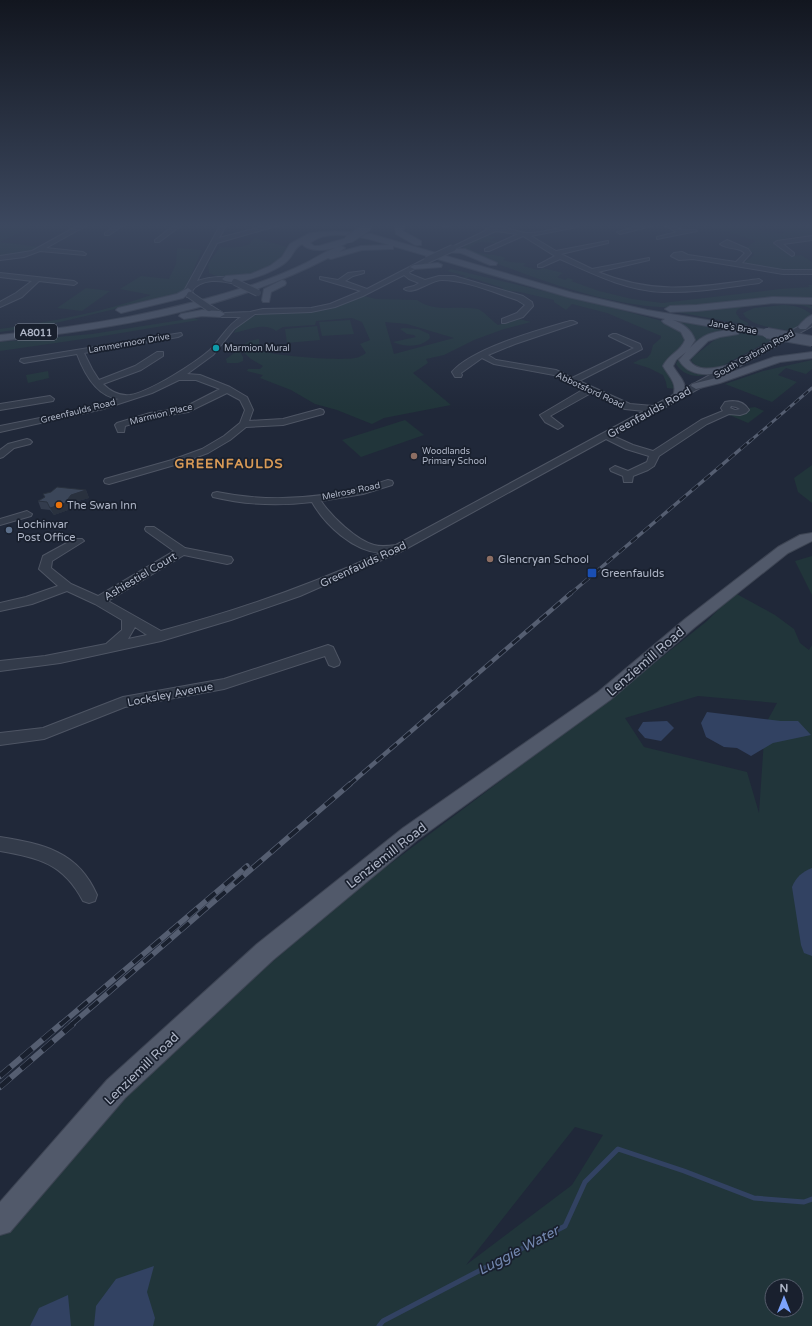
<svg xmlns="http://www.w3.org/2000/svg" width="812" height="1326" font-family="'Varela Round',sans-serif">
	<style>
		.green { fill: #21353a; fill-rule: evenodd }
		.water { fill: #324262 }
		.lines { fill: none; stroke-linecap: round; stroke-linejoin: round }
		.stream { stroke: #324262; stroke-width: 5 }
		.river { fill: #324262; fill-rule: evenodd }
		.minor-casing { stroke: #4e5564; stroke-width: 2 }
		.major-casing { stroke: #3d4453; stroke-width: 2 }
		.minor { fill: #333b4a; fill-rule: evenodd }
		.major { fill: #51596a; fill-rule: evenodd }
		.rail-far4-casing { stroke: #555e71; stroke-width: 3 }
		.rail-far3-casing { stroke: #555e71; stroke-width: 3.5 }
		.rail-far2-casing { stroke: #555e71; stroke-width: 4.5 }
		.rail-far1-casing { stroke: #555e71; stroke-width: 5.5 }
		.rail-casing { stroke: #555e71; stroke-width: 6 }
		.rail-far4 { stroke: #19202e; stroke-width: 2; stroke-dasharray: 6; stroke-linecap: butt }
		.rail-far3 { stroke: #19202e; stroke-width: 2.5; stroke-dasharray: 8; stroke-linecap: butt }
		.rail-far2 { stroke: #19202e; stroke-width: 3; stroke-dasharray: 9; stroke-linecap: butt }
		.rail-far1 { stroke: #19202e; stroke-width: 4; stroke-dasharray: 12; stroke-linecap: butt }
		.rail { stroke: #19202e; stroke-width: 5; stroke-dasharray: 14; stroke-linecap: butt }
		.minor-bridge-casing { stroke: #4e5564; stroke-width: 8; stroke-linecap: butt }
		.major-bridge-far1-casing { stroke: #3d4453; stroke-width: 10; stroke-linecap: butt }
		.major-bridge-casing { stroke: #3d4453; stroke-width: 12; stroke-linecap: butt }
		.minor-bridge { stroke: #333b4a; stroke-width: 6 }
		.major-bridge-far1 { stroke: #51596a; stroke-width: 8 }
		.major-bridge { stroke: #51596a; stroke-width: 10 }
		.wall { fill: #333c4d }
		.shaded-wall { fill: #29313e }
		.building { fill: #3b4659; stroke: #29313e }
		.culture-dot { fill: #0f9aa8; stroke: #19202e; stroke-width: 1.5 }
		.education-dot { fill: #8d6e63; stroke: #19202e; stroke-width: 1.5 }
		.food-dot { fill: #e8710a; stroke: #19202e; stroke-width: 1.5 }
		.service-dot { fill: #5c6f8a; stroke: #19202e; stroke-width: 1.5 }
		.transit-dot { fill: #1a4fb4; stroke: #19202e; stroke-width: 1.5 }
		.labels { text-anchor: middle; stroke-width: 3.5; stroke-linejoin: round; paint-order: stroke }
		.far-street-label { font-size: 9px; fill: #aeb5c6; stroke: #19202e }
		.far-poi-label { font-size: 9px; fill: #aeb5c6; stroke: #19202e; text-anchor: start }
		.shield { fill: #19202e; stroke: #818898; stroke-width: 1 }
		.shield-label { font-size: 10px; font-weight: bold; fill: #aeb5c6 }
		.street-label { font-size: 11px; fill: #aeb5c6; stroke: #19202e }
		.poi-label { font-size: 11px; fill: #aeb5c6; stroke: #19202e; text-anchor: start }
		.far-district-label { font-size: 13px; font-weight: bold; letter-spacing: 1px; fill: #d89a56; stroke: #19202e }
		.near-street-label { font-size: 13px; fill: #aeb5c6; stroke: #19202e }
		.near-water-label { font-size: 14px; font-style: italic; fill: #7488b0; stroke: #19202e }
	</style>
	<rect width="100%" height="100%" fill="#202839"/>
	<g class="green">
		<path d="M0 224H36L0 242 40 247 28 252 0 256Z"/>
		<path d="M706 224H740L764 231 785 234V232L778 227 812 224V235L786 238 788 240 776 243 778 247 788 252V254L792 256 801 255 812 262V271L797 272 744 263H743L751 258 754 254 747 247 756 241C739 235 723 231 706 224Z"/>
		<path d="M485 235 496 237 490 240 501 243C489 244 480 238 470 247L471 250C483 256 494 253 506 258L503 260C511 263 518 262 526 263L523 266 538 270 543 268 563 273 557 277 565 280 568 278 574 280 571 281 599 291 632 299 662 303 780 289 810 287 808 285H812V299L678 308C607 307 537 279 472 254L463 248 465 244Z"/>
		<path d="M255 238 287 247C285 251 282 257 279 260 260 275 231 284 209 273L208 264 220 247C231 248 240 248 250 244L252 240Z"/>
		<path d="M177 248 202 250 185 289 179 294 43 326 0 332V329C49 322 104 312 151 295L120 289 141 276 169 279 176 264Z"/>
		<path d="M451 269 606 306 666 322 681 330 687 341C681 348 668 356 666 364L676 389 667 388 666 382 663 375 649 368 633 363 641 359 647 358 651 353 653 345 661 338V336L607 313 572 304 566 310 554 302V300L520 292 501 290 503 288 469 277 465 279 462 278 466 276 447 271Z"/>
		<path d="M86 288 110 291 82 311 57 308Z"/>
		<path d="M364 296 376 299 417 300C432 311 449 307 466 308 470 308 474 308 478 309 486 313 491 320 498 325L519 319 531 322 504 329 474 340 444 355 426 359 428 363 413 373 451 405 384 418 372 424 337 410 315 404 291 390 260 378 263 375 247 371 248 369H260L263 366 251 359 239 348 249 341 259 339V350C273 356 339 361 355 358 358 358 363 355 366 353L360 344 370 340 362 322 352 318 316 321 315 325 283 327 276 331C265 322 247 330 234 333 240 320 253 316 266 312L320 310 340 306ZM385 322 407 324 454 338 394 354Z"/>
		<path d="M773 302H799L812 306V309C796 301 752 299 737 310L736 313 740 319 748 323V325L671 311Z"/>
		<path d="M782 305C793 305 803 307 812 315V317L790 331C777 328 750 327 743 313L754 308Z"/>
		<path d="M637 312 735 329 715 334 682 360 711 373C699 379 683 376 676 364L678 360C683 356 694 349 695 343 698 326 649 315 637 312Z"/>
		<path d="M194 318 199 320 97 337 0 351V342L92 334Z"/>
		<path d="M350 320 354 334 322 336 319 322Z"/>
		<path d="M317 326 320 340 287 343 285 329Z"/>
		<path d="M403 328 418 329 429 334 430 338C421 348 404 347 393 342L416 337 414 335 407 334 400 329Z"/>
		<path d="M743 333 775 338 714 370 699 368 691 361 693 357 717 338Z"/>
		<path d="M237 351 240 352 243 357V361L238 363H227L226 359Z"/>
		<path d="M812 360V369L806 374 786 368 778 375 797 382 772 402 725 384 763 371Z"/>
		<path d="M48 371 49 378 28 383 26 375Z"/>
		<path d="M755 407 764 411 748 423 727 414C735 414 742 417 749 411L748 408Z"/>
		<path d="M405 420 424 435 361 457 342 440Z"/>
		<path d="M812 465V503L798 492 794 478Z"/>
		<path d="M812 556V595L795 561Z"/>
		<path d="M735 593 775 615 794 629 800 643 809 650 812 645V1326H0V1232L99 1122 180 1041 358 888 616 694 707 621ZM698 696 777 703 765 725 759 813 747 772 644 747 625 718ZM575 1127 603 1135 572 1185 466 1265ZM772 1286H796V1310H772Z"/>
	</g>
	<g class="water">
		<path d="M707 712 781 721H798L811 735 773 743 751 756 737 748 724 747 706 737 701 723Z"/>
		<path d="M667 721 674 728 661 741 645 738 638 730 643 722Z"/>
		<path d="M154 1266 147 1292 155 1318 153 1326H94L96 1306 116 1279Z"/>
		<path d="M68 1295 71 1326H30L39 1308Z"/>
	</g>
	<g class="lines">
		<path class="stream" d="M379 1326 383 1321 565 1226 585 1182 618 1149 684 1171 754 1198 804 1202 812 1199"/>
		<path class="river" d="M812 868V956L804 953 801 945 792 887C796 877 802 872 812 868Z"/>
		<g class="minor-casing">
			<g id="minor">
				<path d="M81 224H89L46 248 83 252 86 254 85 255 40 251 24 257 0 260V256L32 251Z"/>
				<path d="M118 224H125L109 235H105V233Z"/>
				<path d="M176 224H183L159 242H155V240Z"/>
				<path d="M221 224H227L219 238 272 224H283L217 243 197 281C209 277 228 274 238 282L235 284C221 280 201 278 192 291L194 295 193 297H187L184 291Z"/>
				<path d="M443 224H449V226L444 227Z"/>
				<path d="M575 224 578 226 577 227 531 236 556 251 608 241V243L561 254 592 269 649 258V260L598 272C656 296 699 287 759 279L762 281 759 283C728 287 696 293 664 292 627 291 593 274 560 259L542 267H538V265L555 256 523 236 489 251H485V249L518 234 496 231 455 249 450 248 487 230 486 229C498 221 515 233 528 233 543 233 560 227 575 224Z"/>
				<path d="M647 224H659L620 234 617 232Z"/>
				<path d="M662 224C672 224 676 229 684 230 689 231 693 228 697 231L657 239V237L677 232Z"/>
				<path d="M812 236V240L783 244 794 253V255L792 256 774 243 777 241Z"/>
				<path d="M727 240 748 249 751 253 742 263 783 270H812V274H783L693 259 679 260 671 256 674 253 682 252 688 255 736 262 745 253C737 246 728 250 720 244Z"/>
				<path d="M427 258 429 259V261L409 272 410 274 425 280 439 276H454L523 296 532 302 533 306 523 317 505 323H502V319L517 313 525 305 517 300C495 293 466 280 442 280 430 280 413 296 404 289L406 288 414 286 419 283 409 279 404 275 363 296 335 307 311 312 255 314 234 329 213 355 187 374 200 375 230 387 247 397 253 410 249 421 283 419 320 409 323 410 324 412 323 414 283 425 246 427 230 440 208 453 178 464 109 484 105 483 104 481 105 479 172 460 202 449 224 436 240 423 245 410 240 400 227 393 188 412 151 418 125 426 124 432H118L115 425 117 423 150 413 183 408 220 389 196 380H179L152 393 103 409 0 432V426L75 411 119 399C97 397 84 373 77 354L24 363 20 361 21 359 181 333 182 335 178 337 84 353 92 369 99 380 135 366 157 352H163V356L141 370 103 384C111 392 120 396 130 395 150 392 195 363 210 350 221 339 227 325 241 317H222L206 310V306H212L223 313 250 312 263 309 311 308 330 304 361 291 320 279V277L338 280 348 273 364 271V273L353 276 345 281 367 289Z"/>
				<path d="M0 273 74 281 77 283 74 285 39 281 22 297 0 307V302L16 293 32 281 0 277Z"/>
				<path d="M570 321H573L577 323 515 344 488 355 496 360 556 370 572 378 634 348 609 336 613 334H616L640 344 642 349 579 381 630 404 653 406 809 321H812V326L613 436 633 445 653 451 701 420 723 411 721 408 725 402C734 400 744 401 749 410L746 413 740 415 729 414 707 424 659 456 654 466 648 470 633 476 632 482H624L623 476 611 471 610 469 615 466 628 471 647 462 649 456 626 449 606 439 402 551 300 596 231 620 161 641 60 663 0 671V661L45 656 106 644 122 630V620L95 604 67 591 32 604 0 611V603L26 597 58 586 39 569 43 556 74 539H82L84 541 52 561 51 568 71 584 98 596 174 551 146 531 145 529 146 527H154L185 548 231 557 233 560 231 563 227 564 184 555 108 601 161 631C237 611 310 585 381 553 353 551 325 525 312 502 279 506 246 505 213 497L212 495 213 493 217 492C265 502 316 499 364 487 373 486 380 482 388 480L392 481 393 483 392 485 363 494 321 501C331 516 356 540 374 545 381 547 389 546 396 545L644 411 625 409 591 393 550 416 563 426 558 429 545 422 540 415 584 389 554 375 494 364 482 358 461 373 462 375 461 377H455L452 372C473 348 539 330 570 321ZM731 406 736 407 740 409 735 410 730 408ZM135 627 147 635 128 639Z"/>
				<path d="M50 396 54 399 53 401 0 410V404Z"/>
				<path d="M27 439 30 440 32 442 30 444 14 448 3 457 0 458V450L8 444Z"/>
				<path d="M27 511 32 514 31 516 0 525V519Z"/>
				<path d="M328 645 333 647 340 662 339 665 334 667 329 665 325 656 224 689 125 707 44 739 0 745V733L43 728 123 697 224 679Z"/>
				<path d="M0 837C43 844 78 851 97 895L95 901 89 903 83 901C63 863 39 858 0 851Z"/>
			</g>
		</g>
		<g class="major-casing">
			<g id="major">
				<path d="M397 224H405L403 231 421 241V245H415L396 234 395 228Z"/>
				<path d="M335 231 371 234 573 293 647 310 767 330 772 333 767 336 739 331 738 334 720 337 708 341 689 360C697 373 716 368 728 365L733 368 732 370C713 375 690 379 679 360L686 352 676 360 673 366C679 377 689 383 683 396L678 399 673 396C678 383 669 377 663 366 668 355 681 351 685 340L681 332 664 323 662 321 665 319 568 297 393 246V249H390L362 250 331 259 328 258C226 311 113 329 0 341V335C88 326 171 312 255 284 272 278 290 271 306 263 317 257 329 249 341 246L345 248 339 252 361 246 389 245C367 238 329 227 310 243L314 246H319L347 238 351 240C341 249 312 255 302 244 294 248 294 254 288 260 279 271 232 289 222 279L226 276 251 274 270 266 282 257 290 244 310 233ZM673 320 730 330C711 332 704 334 690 348L695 340C691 329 683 324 673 320Z"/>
				<path d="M445 248 465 249 497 263 496 265H490L461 253 445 252Z"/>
				<path d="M438 263 442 265 441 267 414 269 410 267 414 265Z"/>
				<path d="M282 280 285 281 286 283 285 285 271 292 269 302H263L262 300 264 289Z"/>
				<path d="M188 288 192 291 183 298 121 313 116 310 118 308 177 294Z"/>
				<path d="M773 297 812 298V304L773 303 697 311 670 312 665 309 670 306 697 305Z"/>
				<path d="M202 310 220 311 225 314 220 317 202 316 184 319 179 316 181 314Z"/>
				<path d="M812 315V323L806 329H800L798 327C802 322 807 317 812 315Z"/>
				<path d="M812 352V358L780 362 720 383 696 389 691 386 692 384 712 379 774 357Z"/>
				<path d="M812 533V541L788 553 695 627 610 700 417 840 273 960 125 1098 10 1232 0 1235V1202L107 1080 257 944 403 828 598 692 685 619 778 547 800 535Z"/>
			</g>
		</g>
		<use href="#minor" class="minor"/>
		<use href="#major" class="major"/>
		<g class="rail-far4-casing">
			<path id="rail-far4" d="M749 442 812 388"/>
		</g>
		<g class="rail-far3-casing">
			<path id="rail-far3" d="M570 594 750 441"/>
		</g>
		<g class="rail-far2-casing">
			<path id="rail-far2" d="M349 785 571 593"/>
		</g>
		<g class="rail-far1-casing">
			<g id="rail-far1">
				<path d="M60 1025 247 866"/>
				<path d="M71 1025 350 784"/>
			</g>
		</g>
		<g class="rail-casing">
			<g id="rail">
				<path d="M0 1076 61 1024"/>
				<path d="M0 1087 73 1024"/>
			</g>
		</g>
		<use href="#rail-far4" class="rail-far4"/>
		<use href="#rail-far3" class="rail-far3"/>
		<use href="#rail-far2" class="rail-far2"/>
		<use href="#rail-far1" class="rail-far1"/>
		<use href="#rail" class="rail"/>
		<g class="minor-bridge-casing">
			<g id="minor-bridge">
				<path d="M427 260 453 248"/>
				<path d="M235 282 258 293"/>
				<path d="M190 295 209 308"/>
			</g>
		</g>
		<g class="major-bridge-far1-casing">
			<path id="major-bridge-far1" d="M349 239 368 227"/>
		</g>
		<g class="major-bridge-casing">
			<path id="major-bridge" d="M767 333 812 341"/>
		</g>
		<use href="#minor-bridge" class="minor-bridge"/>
		<use href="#major-bridge-far1" class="major-bridge-far1"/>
		<use href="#major-bridge" class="major-bridge"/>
	</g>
	<path class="wall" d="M86 490 89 498 74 502 68 510 54 515 50 510 41 509 38 501Z"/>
	<path class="shaded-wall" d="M86 490 89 498 74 502 68 510 54 515 50 508 71 495Z"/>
	<path class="building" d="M57 487 86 490 71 495 65 503 50 508 47 502 38 501 45 497 43 494 51 492Z"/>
	<linearGradient id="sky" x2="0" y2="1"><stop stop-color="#12161f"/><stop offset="0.55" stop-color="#3c485f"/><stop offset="1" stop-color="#3c485f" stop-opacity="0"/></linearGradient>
	<rect width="812" height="410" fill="url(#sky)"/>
	<circle class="culture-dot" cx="216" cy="348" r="4"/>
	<g class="education-dot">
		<circle cx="414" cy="456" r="4"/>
		<circle cx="490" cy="559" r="4"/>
	</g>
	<circle class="food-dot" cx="59" cy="505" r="4"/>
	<circle class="service-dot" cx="9" cy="530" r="4"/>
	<rect class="transit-dot" x="587" y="568" width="10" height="10" rx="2"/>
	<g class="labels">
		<g class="far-street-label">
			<text transform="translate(733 327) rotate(10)" y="3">Jane's Brae</text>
			<text transform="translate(129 343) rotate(-10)" y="3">Lammermoor Drive</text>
			<text transform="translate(754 354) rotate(-29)" y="3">South Carbrain Road</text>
			<text transform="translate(590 390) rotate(25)" y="3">Abbotsford Road</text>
			<text transform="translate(78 411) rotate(-14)" y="3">Greenfaulds Road</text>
			<text transform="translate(161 414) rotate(-14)" y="3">Marmion Place</text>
			<text transform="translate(351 491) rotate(-12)" y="3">Melrose Road</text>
		</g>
		<g class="far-poi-label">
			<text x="224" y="351">Marmion Mural</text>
			<text x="422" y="454">Woodlands<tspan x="422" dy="10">Primary School</tspan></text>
		</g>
		<rect class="shield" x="15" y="324" width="42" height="16" rx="3"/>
		<g class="shield-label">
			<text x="36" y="336">A8011</text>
		</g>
		<g class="street-label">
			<text transform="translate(649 412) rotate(-29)" y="4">Greenfaulds Road</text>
			<text transform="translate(363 564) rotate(-25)" y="4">Greenfaulds Road</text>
			<text transform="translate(140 576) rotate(-31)" y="4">Ashiestiel Court</text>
			<text transform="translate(170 694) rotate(-11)" y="4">Locksley Avenue</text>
		</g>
		<g class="poi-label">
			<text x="67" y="509">The Swan Inn</text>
			<text x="17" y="528">Lochinvar<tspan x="17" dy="13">Post Office</tspan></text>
			<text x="498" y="563">Glencryan School</text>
			<text x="601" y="577">Greenfaulds</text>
		</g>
		<g class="far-district-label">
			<text x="229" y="468">GREENFAULDS</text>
		</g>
		<g class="near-street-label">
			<text transform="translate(645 661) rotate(-41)" y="5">Lenziemill Road</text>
			<text transform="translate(386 855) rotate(-38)" y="5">Lenziemill Road</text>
			<text transform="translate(141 1068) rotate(-44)" y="5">Lenziemill Road</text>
		</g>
		<g class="near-water-label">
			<text transform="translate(518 1250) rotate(-28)" y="5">Luggie Water</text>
		</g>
	</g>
	<g transform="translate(784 1298)"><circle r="19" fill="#19202e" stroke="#555c6b"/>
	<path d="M0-3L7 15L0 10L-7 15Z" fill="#7ca3fd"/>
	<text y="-6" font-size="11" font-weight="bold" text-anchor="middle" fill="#aeb5c6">N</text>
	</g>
</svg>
